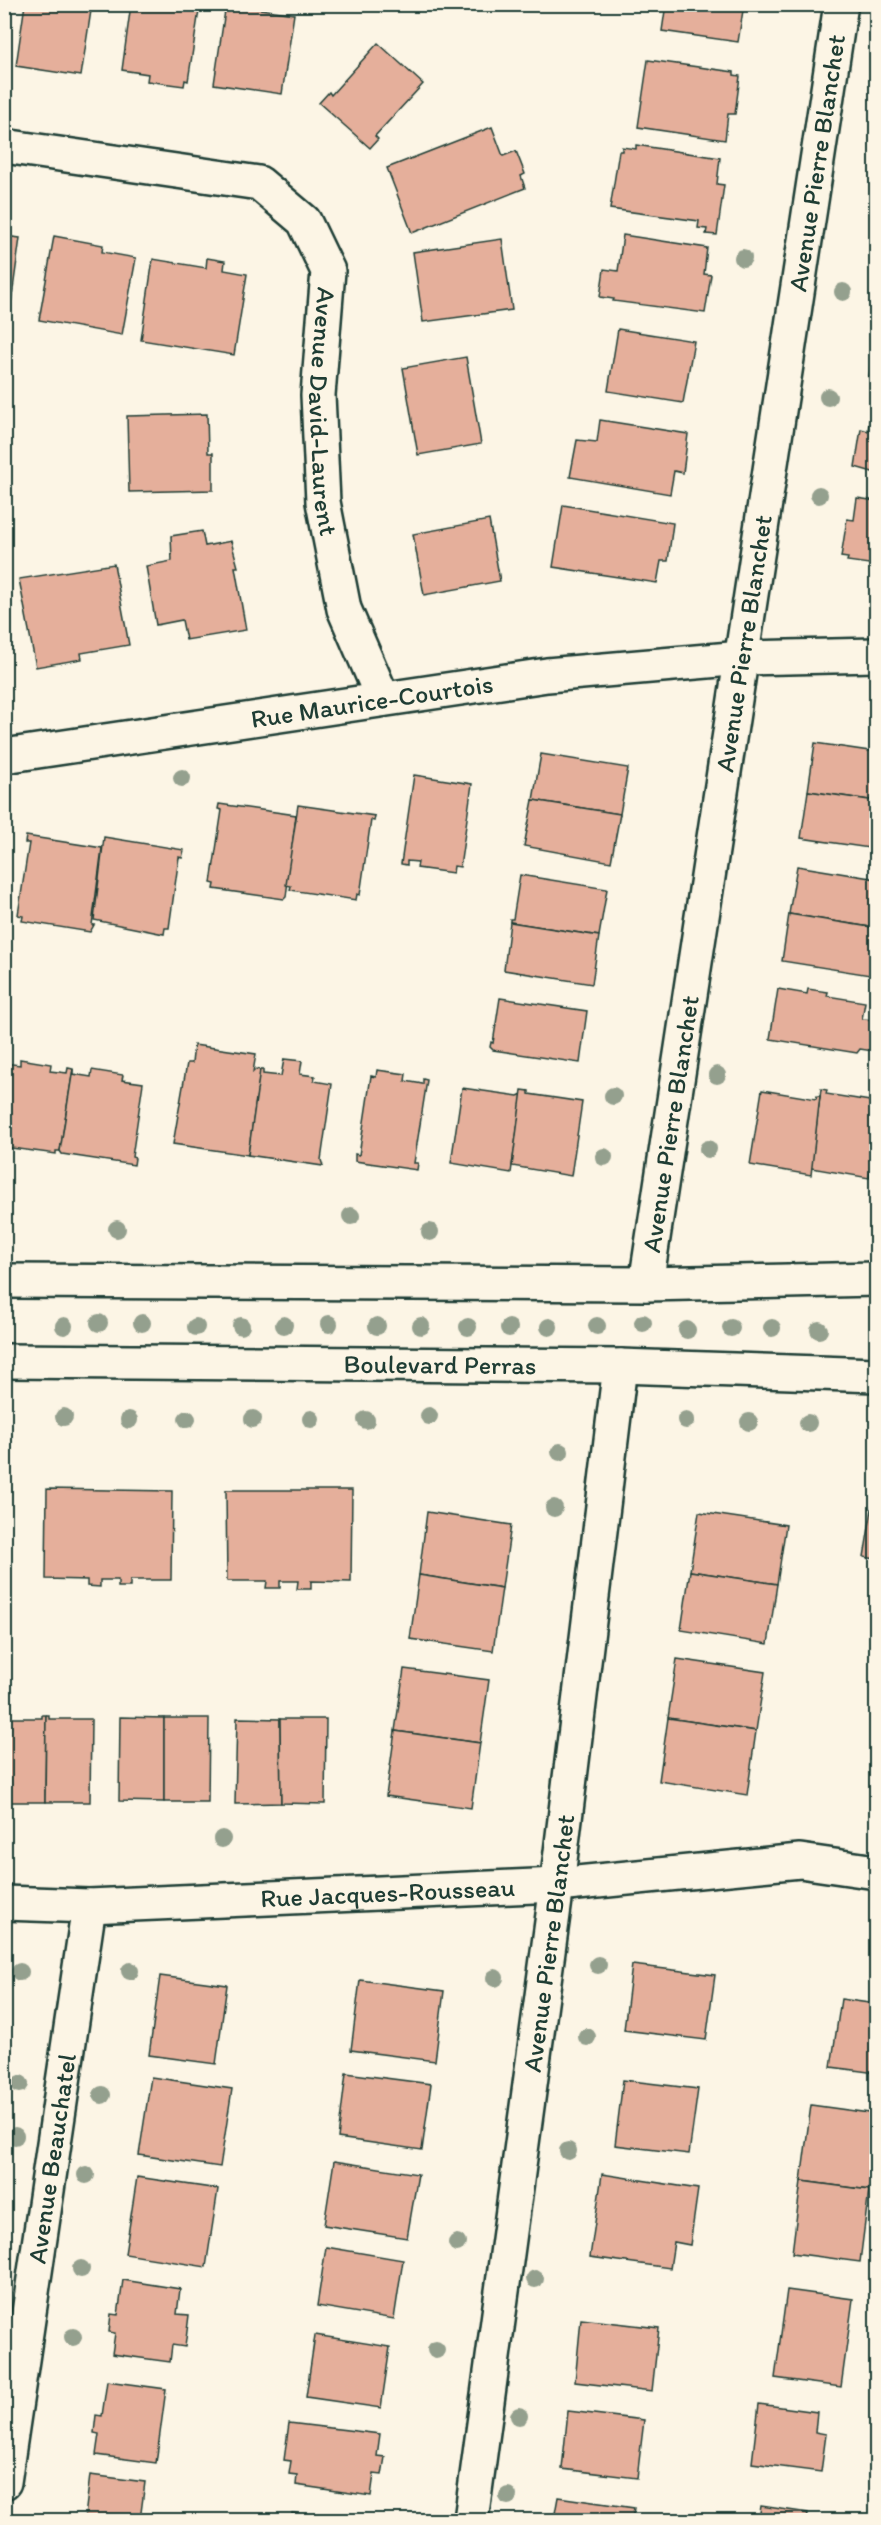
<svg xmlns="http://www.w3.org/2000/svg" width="881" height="2525" font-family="Itim,sans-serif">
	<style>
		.building { fill: #e5af9b; stroke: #1f3d34; stroke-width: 1.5 }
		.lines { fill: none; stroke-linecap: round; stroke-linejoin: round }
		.street-casing { stroke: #1f3d34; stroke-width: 38 }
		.secondary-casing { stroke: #1f3d34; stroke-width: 38 }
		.street { stroke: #fcf5e5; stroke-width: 33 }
		.secondary { stroke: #fcf5e5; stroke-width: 33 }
		.tree { fill: #94a08e }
		.labels { text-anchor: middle; stroke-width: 4.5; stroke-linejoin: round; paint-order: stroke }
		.street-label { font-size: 26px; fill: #1f3d34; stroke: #fcf5e5 }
	</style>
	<rect width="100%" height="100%" fill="#fcf5e5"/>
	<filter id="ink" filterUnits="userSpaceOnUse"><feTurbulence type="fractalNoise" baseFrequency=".0167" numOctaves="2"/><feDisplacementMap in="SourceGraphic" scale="12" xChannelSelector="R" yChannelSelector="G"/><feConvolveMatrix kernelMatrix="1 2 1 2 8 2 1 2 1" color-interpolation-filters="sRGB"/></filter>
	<g filter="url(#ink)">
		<g class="building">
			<path d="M25 4H92L81 76 16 66Z"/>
			<path d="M131 4H200L188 81 185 80 184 86 147 81 148 74 122 70Z"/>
			<path d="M226 4 294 14 282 94 214 84Z"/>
			<path d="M666 4H744L738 42 662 31Z"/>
			<path d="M378 43 423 84 375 136 378 139 370 148 319 103 329 92 331 95Z"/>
			<path d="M648 60 734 72V75L740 76 735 114H728L725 140 638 127Z"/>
			<path d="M492 127 503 156 516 151 525 174 521 176 525 188 412 233 387 168Z"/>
			<path d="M636 145 720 158 717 184 724 185 717 235 706 234 707 229 698 228 699 221 610 209 619 151H622V147L636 149Z"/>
			<path d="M623 235 707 248 704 274 711 275 705 313 613 301 614 299 600 297 604 269 618 271Z"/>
			<path d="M4 236 20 238 9 318 4 317Z"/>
			<path d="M54 236 103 245 102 252 136 258 122 335 39 320Z"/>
			<path d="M502 239 512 310 423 322 413 252Z"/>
			<path d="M207 258 225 261 224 270 247 274 234 355 141 340 153 259 206 268Z"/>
			<path d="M618 329 694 341 683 403 608 391Z"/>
			<path d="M874 340H876V381L869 377Z"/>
			<path d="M466 357 481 444 418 455 403 368Z"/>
			<path d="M871 408 876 409V473L855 467 861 429 868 431Z"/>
			<path d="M207 414 208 453H213V490L129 492 127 416Z"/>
			<path d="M600 420 688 434 683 473 674 471 670 494 570 477 577 440 597 442Z"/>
			<path d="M857 498 876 501V565L847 561 848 558 841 557 847 519 854 520Z"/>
			<path d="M563 505 673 523 668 561H661L657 583 553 567Z"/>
			<path d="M489 520 500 581 424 595 413 534Z"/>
			<path d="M202 531 205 546 231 541 238 567H235L246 630 186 640 182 620 156 625 146 566 172 561 171 536Z"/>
			<path d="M114 564 129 645 81 653 82 659 36 667 19 579Z"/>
			<path d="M815 743 876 752V801L808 791Z"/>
			<path d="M541 754 628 768 620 814 533 800Z"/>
			<path d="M414 775 472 784 460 867 454 866 453 873 417 868 418 862 407 861V865L401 864Z"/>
			<path d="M808 791 876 801V849L801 838Z"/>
			<path d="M533 800 620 814 611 862 524 846Z"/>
			<path d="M219 804 296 815 286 897 284 899 214 889 215 884 211 883 222 810 218 809Z"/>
			<path d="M298 805 375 816 374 821 371 820 360 895 357 894 356 900 290 890 291 886 286 885Z"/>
			<path d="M26 836 102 848 92 925H94L90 932 22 921 23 916 18 915 29 843H25Z"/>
			<path d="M104 837 184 850 182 858 179 857 169 928H165L164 934 94 920Z"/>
			<path d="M797 866 876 879V928L789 914Z"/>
			<path d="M520 875 607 889 599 936 510 922V919H513Z"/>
			<path d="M789 914 876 928 870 975 782 961Z"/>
			<path d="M510 922 599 936 592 984 504 970Z"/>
			<path d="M778 989 807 994 808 989 828 992 827 996 865 1002 862 1019 876 1020 873 1051 860 1049 857 1053 770 1039Z"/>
			<path d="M500 998 587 1011 580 1063 493 1050 490 1047 491 1042 493 1043Z"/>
			<path d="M194 1045 256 1054 253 1072 256 1069 260 1070V1073L248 1155 173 1144 187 1063H192Z"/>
			<path d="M20 1059 51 1064 50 1071 67 1073 68 1068 73 1069 60 1151H56V1154L4 1147V1063L20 1065Z"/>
			<path d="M284 1059 302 1061 300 1074 315 1076 314 1081 332 1084 321 1160 323 1166 248 1155 260 1070H263V1074L281 1076Z"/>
			<path d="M73 1069V1074L91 1077 92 1070 123 1075 122 1080 143 1083 132 1157 135 1158 134 1165 62 1154 60 1151Z"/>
			<path d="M377 1070 406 1074 405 1081 423 1084V1079L427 1080 414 1163H418L417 1170 355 1161V1154L359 1155 371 1076 376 1077Z"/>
			<path d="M462 1088 518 1096 522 1094 511 1173 451 1163Z"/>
			<path d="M821 1089 827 1090 826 1094 876 1102V1128L869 1178 811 1168Z"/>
			<path d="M522 1090 529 1091V1094L582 1102 571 1176 512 1166Z"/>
			<path d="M762 1090 816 1099 817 1096H820L811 1175 750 1165Z"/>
			<path d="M876 1485V1559L864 1557Z"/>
			<path d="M47 1489 172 1491 171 1580H130V1587H118V1580H100V1587L87 1586V1580L46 1579Z"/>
			<path d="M226 1490H352L351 1582 311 1581V1589H297L298 1581H280V1588H266L267 1581H227Z"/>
			<path d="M427 1512 511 1525 502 1588 419 1575Z"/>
			<path d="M699 1512 786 1525 777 1584 690 1571Z"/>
			<path d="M690 1571 777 1584 768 1644 681 1630Z"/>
			<path d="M419 1575 502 1588 493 1651 410 1639Z"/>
			<path d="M876 1625V1657L872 1656Z"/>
			<path d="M677 1659 765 1672 756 1731 668 1718Z"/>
			<path d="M404 1669 489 1680 480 1743 395 1731Z"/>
			<path d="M42 1715H46L45 1802H4V1718H42Z"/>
			<path d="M46 1715H49V1719H91L90 1802H45Z"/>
			<path d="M120 1717 164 1718V1802L119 1801Z"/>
			<path d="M164 1718H209L208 1802H164Z"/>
			<path d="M237 1718 280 1719 281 1803 235 1804Z"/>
			<path d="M668 1718 756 1731 747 1795 659 1781Z"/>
			<path d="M280 1719H326L325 1804 281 1803Z"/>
			<path d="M395 1731 480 1743 471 1808 386 1796Z"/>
			<path d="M876 1744V1785L870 1784Z"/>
			<path d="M632 1965 715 1975 706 2040 624 2030Z"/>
			<path d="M160 1976 227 1985 216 2064 149 2055Z"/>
			<path d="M360 1980 444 1991 435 2061 351 2050Z"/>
			<path d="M841 1999 876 2004V2073L831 2067Z"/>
			<path d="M346 2073 431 2084 422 2150 338 2138Z"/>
			<path d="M151 2077 232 2089 220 2167 139 2155Z"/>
			<path d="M623 2080 698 2089 689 2154 615 2145Z"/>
			<path d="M811 2105 876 2114 869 2190 801 2181Z"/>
			<path d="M334 2161 418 2174 407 2238 324 2225Z"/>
			<path d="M602 2174 698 2189 690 2245 674 2242 670 2268 590 2257Z"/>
			<path d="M137 2177 218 2189 206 2267 125 2254Z"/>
			<path d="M801 2181 869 2190 860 2262 792 2253Z"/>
			<path d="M326 2247 403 2260 394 2319 317 2306Z"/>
			<path d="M123 2280 180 2289 177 2314 189 2315 185 2347 172 2345 170 2362 112 2354 115 2333 109 2332 111 2314 118 2315Z"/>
			<path d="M787 2290 853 2299 841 2387 775 2378Z"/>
			<path d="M581 2319 659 2328 652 2391 575 2382Z"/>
			<path d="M315 2335 390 2347 381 2408 306 2397Z"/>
			<path d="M107 2381 166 2389 156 2463 96 2455 99 2434 94 2433 96 2415 102 2416Z"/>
			<path d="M759 2404 817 2412 815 2432 826 2434 821 2472 752 2463Z"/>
			<path d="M568 2411 644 2420 637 2478 562 2469Z"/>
			<path d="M289 2423 380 2434 377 2456 385 2457 382 2475 374 2474 371 2496 296 2485 297 2475 289 2474 291 2461 284 2460Z"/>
			<path d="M90 2475 145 2482 140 2520H90V2517H85Z"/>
			<path d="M558 2497 634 2508 632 2520H547V2518L554 2519Z"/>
			<path d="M761 2506 808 2513 807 2520H759Z"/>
			<path d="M292 2513 344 2520H291Z"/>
		</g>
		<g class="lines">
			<g class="street-casing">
				<g id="street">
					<path id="s1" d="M4 146 259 183 304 221 328 271 318 395 323 502 344 609 383 699"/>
					<path id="s2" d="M4 756 547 675 742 658 876 655"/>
					<path id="s3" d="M4 1903 89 1906 557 1885 800 1861 876 1872"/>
					<path id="s4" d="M4 2482 89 1906"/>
					<path id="s5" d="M471 2520 557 1885 620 1366"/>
				</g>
			</g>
			<g class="secondary-casing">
				<g id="secondary">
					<path d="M4 1281 646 1284 876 1279"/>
					<path id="s6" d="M646 1284 841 4"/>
					<path id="s7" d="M4 1361 620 1366 876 1375"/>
				</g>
			</g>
			<use href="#street" class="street"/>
			<use href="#secondary" class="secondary"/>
		</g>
		<g class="tree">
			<circle cx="743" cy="258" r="9"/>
			<circle cx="843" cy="292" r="9"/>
			<circle cx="828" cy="397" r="9"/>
			<circle cx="819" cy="495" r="9"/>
			<circle cx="182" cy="778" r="9"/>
			<circle cx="717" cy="1075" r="9"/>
			<circle cx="613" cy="1096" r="9"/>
			<circle cx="708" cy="1149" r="9"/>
			<circle cx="604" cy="1157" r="9"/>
			<circle cx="351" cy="1216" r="9"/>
			<circle cx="117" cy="1229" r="9"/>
			<circle cx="430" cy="1232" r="9"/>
			<circle cx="99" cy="1323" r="9"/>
			<circle cx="142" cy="1323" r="9"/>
			<circle cx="643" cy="1323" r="9"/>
			<circle cx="329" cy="1324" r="9"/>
			<circle cx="284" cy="1325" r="9"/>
			<circle cx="64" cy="1326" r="9"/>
			<circle cx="241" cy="1326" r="9"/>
			<circle cx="377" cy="1326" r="9"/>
			<circle cx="421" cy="1326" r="9"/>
			<circle cx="597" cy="1326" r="9"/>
			<circle cx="196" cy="1327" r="9"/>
			<circle cx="468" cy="1327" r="9"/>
			<circle cx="549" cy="1327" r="9"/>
			<circle cx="509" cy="1328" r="9"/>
			<circle cx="731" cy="1328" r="9"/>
			<circle cx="772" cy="1328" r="9"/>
			<circle cx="687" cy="1330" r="9"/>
			<circle cx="819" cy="1330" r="9"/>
			<circle cx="429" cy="1416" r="9"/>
			<circle cx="64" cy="1417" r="9"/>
			<circle cx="187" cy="1419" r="9"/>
			<circle cx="253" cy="1419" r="9"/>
			<circle cx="311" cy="1419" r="9"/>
			<circle cx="129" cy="1420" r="9"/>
			<circle cx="366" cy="1420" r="9"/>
			<circle cx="686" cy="1420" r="9"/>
			<circle cx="749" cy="1422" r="9"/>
			<circle cx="808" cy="1423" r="9"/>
			<circle cx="560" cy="1452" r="9"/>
			<circle cx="554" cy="1508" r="9"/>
			<circle cx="222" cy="1839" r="9"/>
			<circle cx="598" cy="1965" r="9"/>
			<circle cx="130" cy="1971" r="9"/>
			<circle cx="20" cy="1972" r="9"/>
			<circle cx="495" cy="1978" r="9"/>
			<circle cx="587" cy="2037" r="9"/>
			<circle cx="20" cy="2084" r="9"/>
			<circle cx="102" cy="2095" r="9"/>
			<circle cx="15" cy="2136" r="9"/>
			<circle cx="568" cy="2151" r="9"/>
			<circle cx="86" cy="2175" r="9"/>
			<circle cx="457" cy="2243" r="9"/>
			<circle cx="81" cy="2269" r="9"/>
			<circle cx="535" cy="2279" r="9"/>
			<circle cx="73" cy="2337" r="9"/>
			<circle cx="436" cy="2350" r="9"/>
			<circle cx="519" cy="2416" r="9"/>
			<circle cx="508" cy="2496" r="9"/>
		</g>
	</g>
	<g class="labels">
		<g class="street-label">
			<text dy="9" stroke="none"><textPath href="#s6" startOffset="1134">Avenue Pierre Blanchet</textPath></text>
			<text dy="9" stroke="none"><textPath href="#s1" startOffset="513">Avenue David-Laurent</textPath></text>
			<text dy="9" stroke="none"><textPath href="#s6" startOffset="648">Avenue Pierre Blanchet</textPath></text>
			<text dy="9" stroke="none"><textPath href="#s2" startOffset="372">Rue Maurice-Courtois</textPath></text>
			<text dy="9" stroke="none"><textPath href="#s6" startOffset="162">Avenue Pierre Blanchet</textPath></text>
			<text dy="9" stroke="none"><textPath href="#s7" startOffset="436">Boulevard Perras</textPath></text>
			<text dy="9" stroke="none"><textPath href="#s3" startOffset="384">Rue Jacques-Rousseau</textPath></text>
			<text dy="9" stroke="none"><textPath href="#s5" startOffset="582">Avenue Pierre Blanchet</textPath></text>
			<text dy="9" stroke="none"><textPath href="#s4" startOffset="327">Avenue Beauchatel</textPath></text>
		</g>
	</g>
	<rect width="881" height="2525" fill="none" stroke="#fcf5e5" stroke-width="24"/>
	<rect x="12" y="12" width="857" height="2501" fill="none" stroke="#1f3d34" stroke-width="2" filter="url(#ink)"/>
</svg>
